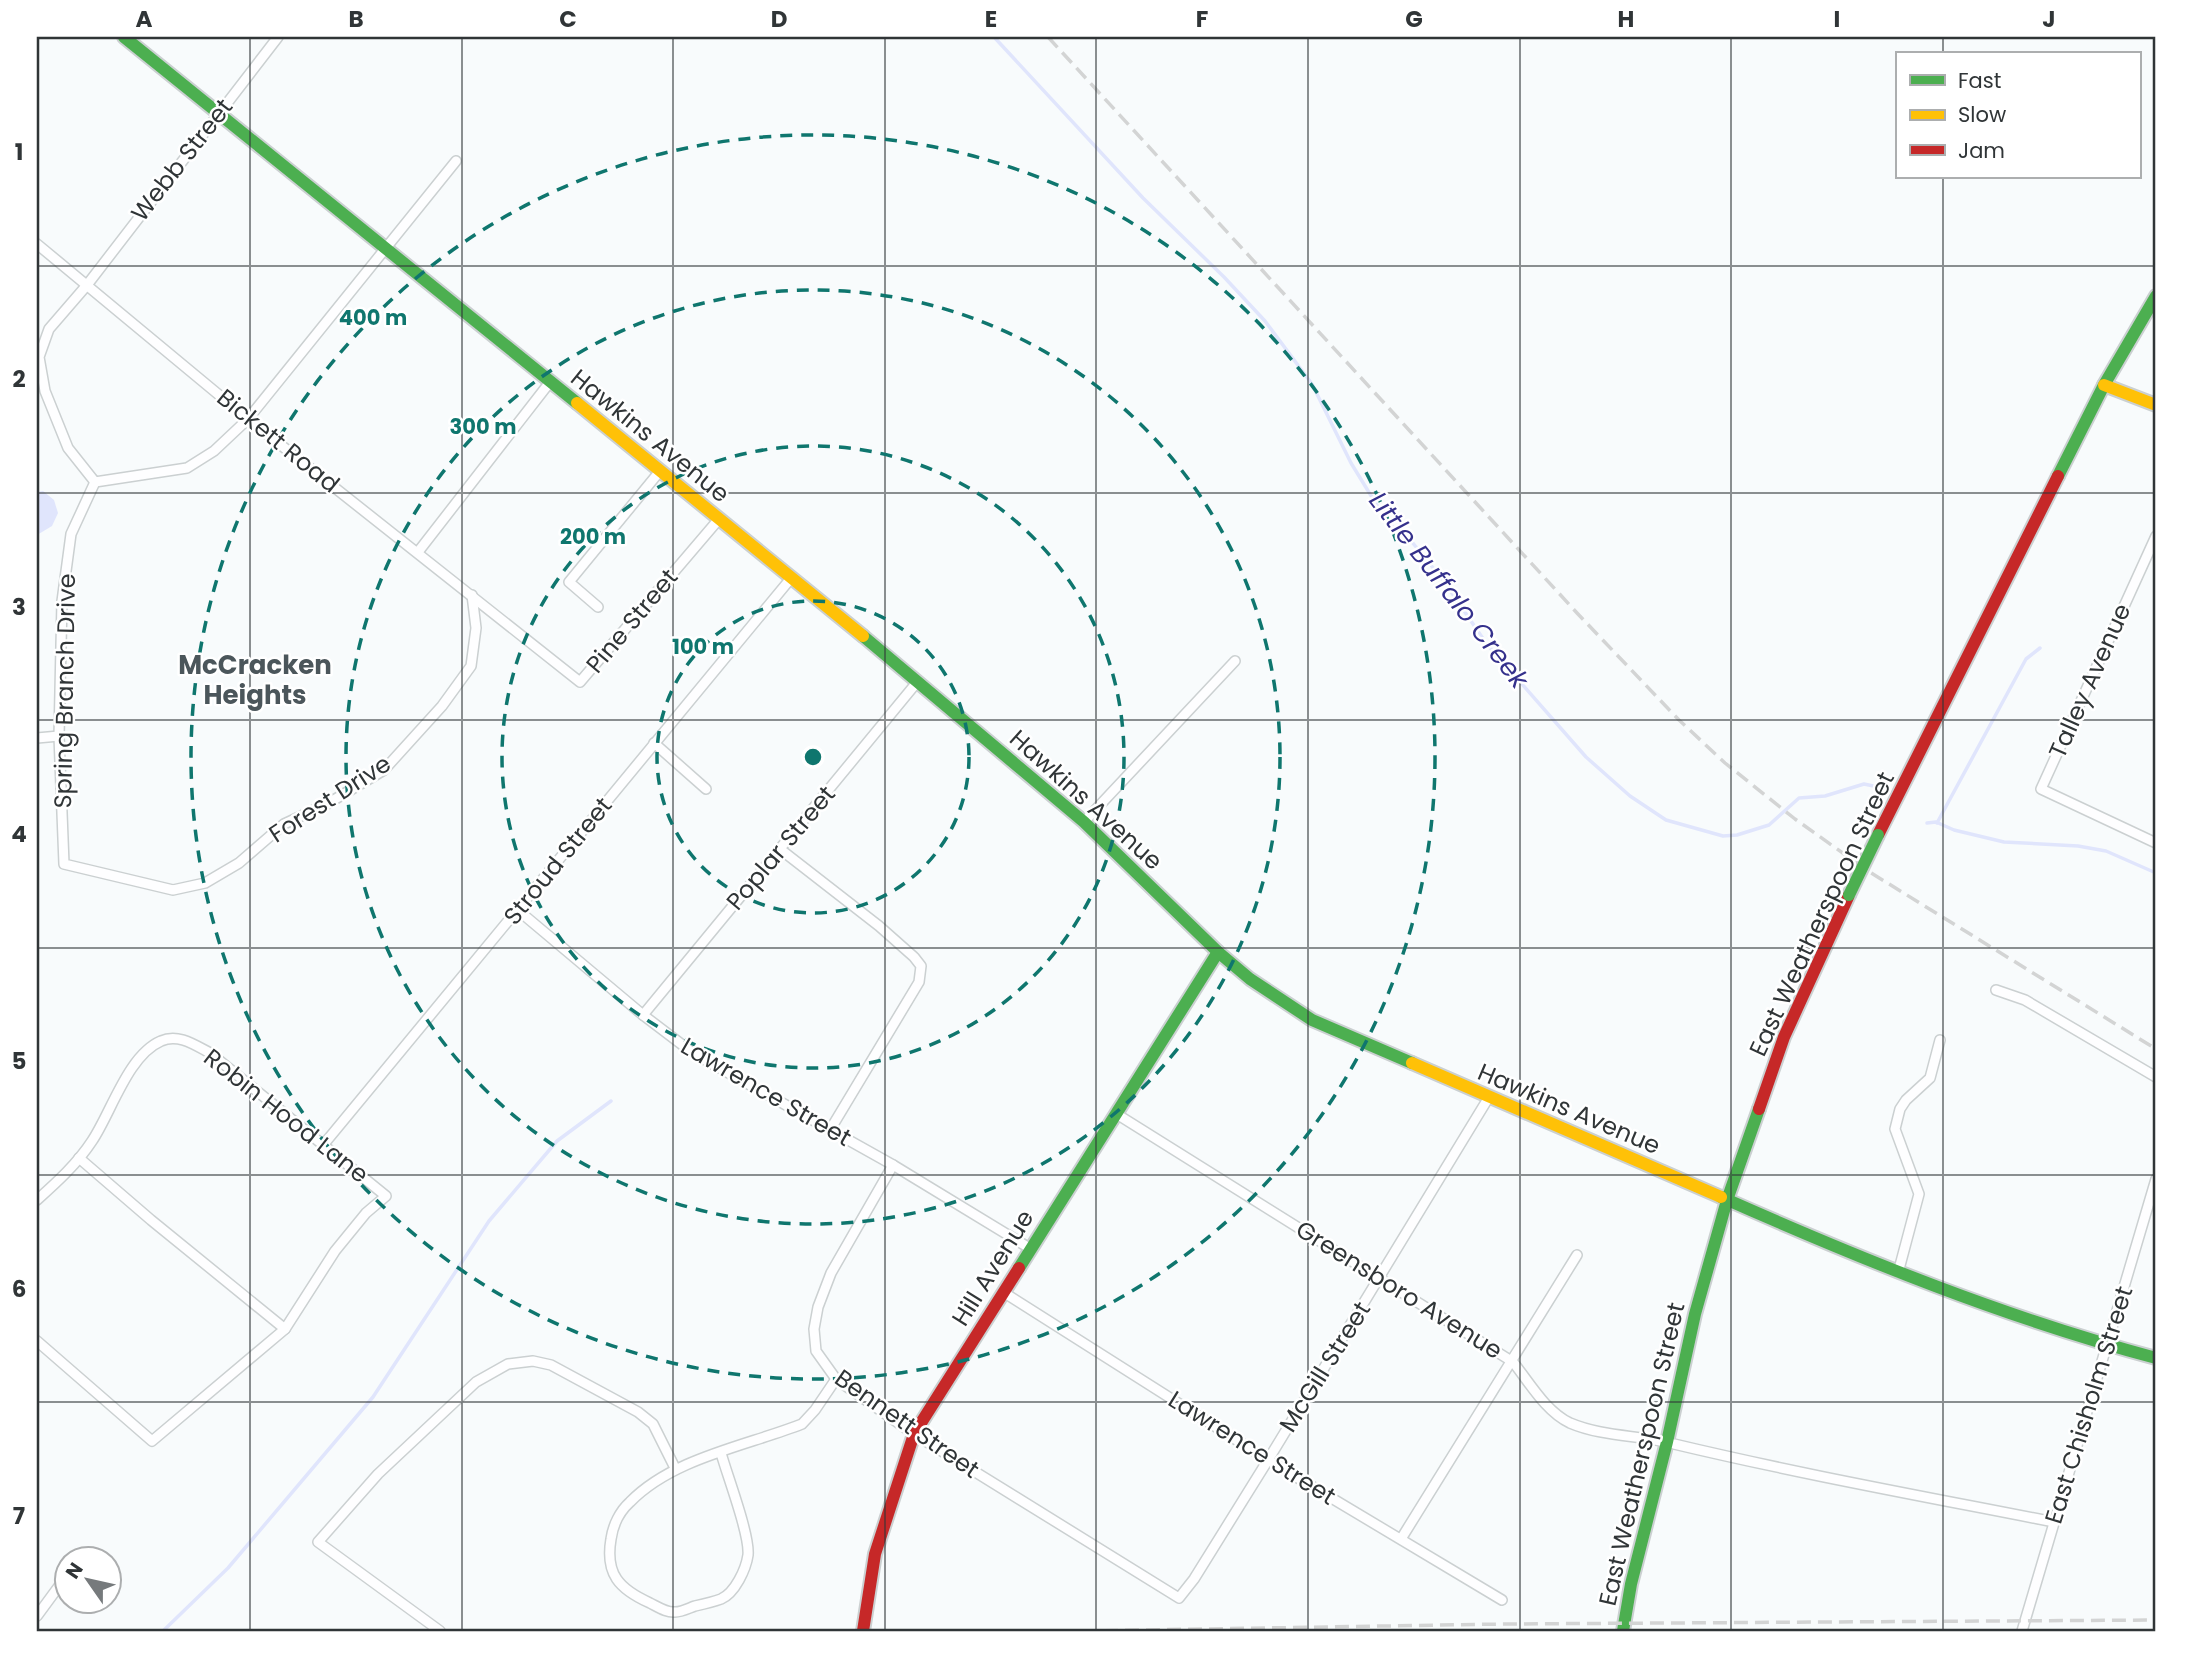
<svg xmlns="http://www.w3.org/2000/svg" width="2193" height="1668" font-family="Poppins,sans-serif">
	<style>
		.water { fill: #e0e5fc }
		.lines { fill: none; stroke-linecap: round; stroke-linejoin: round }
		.stream { stroke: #e0e5fc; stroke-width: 3.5 }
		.street-casing { stroke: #cbd0d1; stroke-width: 12 }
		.fast-casing { stroke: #cbd0d1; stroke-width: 16 }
		.slow-casing { stroke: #cbd0d1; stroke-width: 16 }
		.jam-casing { stroke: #cbd0d1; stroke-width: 16 }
		.street { stroke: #fefeff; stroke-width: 9 }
		.fast { stroke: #4caf50; stroke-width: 12 }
		.slow { stroke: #ffc107; stroke-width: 12 }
		.jam { stroke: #c62828; stroke-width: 12 }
		.rail { stroke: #d3d4d4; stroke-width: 3.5; stroke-dasharray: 14 7; stroke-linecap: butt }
		.fast-bridge-casing { stroke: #cbd0d1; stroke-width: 16; stroke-linecap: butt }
		.fast-bridge { stroke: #4caf50; stroke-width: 12 }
		.grid { fill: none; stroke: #303537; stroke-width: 2; stroke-opacity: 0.55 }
		.ring { fill: none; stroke: #0f766e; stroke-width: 3.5; stroke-dasharray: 12 9 }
		.labels { text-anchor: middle; stroke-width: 5; stroke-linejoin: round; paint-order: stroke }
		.street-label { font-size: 24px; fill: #303537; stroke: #fff }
		.water-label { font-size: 26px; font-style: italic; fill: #35318c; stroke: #fff }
		.neighbourhood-label { font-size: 26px; font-weight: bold; fill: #4b565b; stroke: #fff }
		.centre { fill: #0f766e; stroke: #fff; stroke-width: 3.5 }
		.ring-label { font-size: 21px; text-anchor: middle; font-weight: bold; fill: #0f766e; stroke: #fff; stroke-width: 5; stroke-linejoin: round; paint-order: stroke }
		.neatline { fill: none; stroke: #303537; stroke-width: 2.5 }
		.grid-label { font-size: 23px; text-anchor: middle; font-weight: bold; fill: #303537 }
	</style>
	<rect width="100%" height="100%" fill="#f8fbfc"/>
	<path class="water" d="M43 491 54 500 58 513 52 526 37 535V492Z"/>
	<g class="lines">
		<g class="stream">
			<path d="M994 37 1143 198 1224 277 1265 321 1312 384 1351 463 1381 512 1394 529 1412 542 1443 580 1486 643 1586 757 1630 796 1666 820 1723 836 1737 835 1769 825 1799 798 1825 796 1864 784 1883 788"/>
			<path d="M1927 823 1936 822 1954 830 2004 842 2078 846 2106 851 2156 873"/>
			<path d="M1937 823 2026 659 2040 648"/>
			<path d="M163 1631 228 1568 373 1397 489 1221 557 1141 611 1101"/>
		</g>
		<g class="street-casing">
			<g id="street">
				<path d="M37 244 248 419 580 682 719 519"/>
				<path d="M95 482 71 534 62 601 59 736 64 864 173 890 205 883 239 863 284 824 327 804 384 770 442 706 471 666 476 628 472 595"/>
				<path d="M95 482 68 448 45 391 39 357 49 329 87 285 278 37"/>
				<path d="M95 482 187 468 214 451 248 419 456 161"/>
				<path d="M2156 536 2041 789 2156 843"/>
				<path d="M418 552 550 382"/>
				<path d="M598 607 569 582 660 471"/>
				<path d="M37 738 59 736"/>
				<path d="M654 743 706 789"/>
				<path d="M1084 822 1235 661"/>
				<path d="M780 849 879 926 914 957 921 966 919 982 830 1130"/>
				<path d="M519 911 643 1015 693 1053 893 1165 1031 1249"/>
				<path d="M1996 990 2025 1000 2156 1077"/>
				<path d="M643 1015 918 681"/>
				<path d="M1115 1113 1513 1362C1529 1382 1546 1412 1570 1423 1603 1437 1640 1435 1674 1444 1800 1474 1927 1497 2054 1522"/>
				<path d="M324 1144 792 577"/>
				<path d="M79 1158 151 1220 285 1329"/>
				<path d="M893 1165 831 1273 818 1307 814 1329 816 1351 836 1379 914 1434 1179 1598 1194 1579 1268 1460 1489 1097"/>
				<path d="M37 1200C57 1182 77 1164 92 1141 111 1113 128 1055 161 1041 178 1033 195 1045 210 1053L386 1196 366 1213 335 1251 285 1329 152 1441 37 1341"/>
				<path d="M1898 1273 1919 1194 1895 1129 1900 1109 1906 1100 1930 1078 1940 1040"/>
				<path d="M1003 1292 1268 1460 1502 1600"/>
				<path d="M721 1453C727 1475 750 1535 748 1555 746 1569 735 1593 721 1599 713 1602 704 1604 695 1606 689 1608 682 1612 675 1612 667 1613 658 1607 650 1603 619 1589 605 1574 611 1539 613 1525 620 1511 630 1502 673 1458 746 1446 802 1424L815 1410 836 1379"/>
				<path d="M1401 1539 1577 1255"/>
				<path d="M37 1616 62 1582"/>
				<path d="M440 1631 318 1542 378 1474 476 1382 508 1364 533 1361 551 1365 638 1412 653 1424 675 1468"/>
				<path d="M2022 1631 2156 1179"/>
			</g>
		</g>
		<g class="fast-casing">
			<g id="fast">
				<path d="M124 37 577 403"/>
				<path d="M2058 476 2104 385 2156 296"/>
				<path d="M863 636 1084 822 1218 952 1250 979 1312 1020 1412 1063"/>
				<path d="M1721 1197C1863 1260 2006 1318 2156 1358"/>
				<path d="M1019 1268 1218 952"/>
				<path d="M1623 1631 1631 1584 1667 1442 1695 1314 1727 1200 1759 1109"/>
			</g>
		</g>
		<g class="slow-casing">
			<g id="slow">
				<path d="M2104 385 2156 405"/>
				<path d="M577 403 863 636"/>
				<path d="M1412 1063 1721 1197"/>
			</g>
		</g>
		<g class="jam-casing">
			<g id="jam">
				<path d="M1878 835 2058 476"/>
				<path d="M1759 1109 1784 1037 1849 895"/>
				<path d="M863 1631 875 1554 914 1434 1019 1268"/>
			</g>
		</g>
		<use href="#street" class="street"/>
		<use href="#fast" class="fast"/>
		<use href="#slow" class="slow"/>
		<use href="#jam" class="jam"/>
		<g class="rail">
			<path d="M1048 37 1577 613 1679 720 1725 763 1795 819 1868 871 2156 1049"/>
			<path d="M1083 1631 1504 1624 2156 1620"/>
		</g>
		<g class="fast-bridge-casing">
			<path id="fast-bridge" d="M1849 895 1878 835"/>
		</g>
		<use href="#fast-bridge" class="fast-bridge"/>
	</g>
	<path class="grid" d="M250 37V1631M462 37V1631M673 37V1631M885 37V1631M1096 37V1631M1308 37V1631M1520 37V1631M1731 37V1631M1943 37V54M1943 177V1631M37 266H2156M37 493H2156M37 720H2156M37 948H2156M37 1175H2156M37 1402H2156"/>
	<g class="ring">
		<circle cx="813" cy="757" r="156"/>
		<circle cx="813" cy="757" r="311"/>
		<circle cx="813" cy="757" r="467"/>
		<circle cx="813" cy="757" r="622"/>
	</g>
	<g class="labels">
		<g class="street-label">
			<text transform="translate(182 160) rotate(-52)" y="8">Webb Street</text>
			<text transform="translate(650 436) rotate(39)" y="8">Hawkins Avenue</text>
			<text transform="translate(278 441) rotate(39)" y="8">Bickett Road</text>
			<text transform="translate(632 621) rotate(-50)" y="8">Pine Street</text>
			<text transform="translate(2090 681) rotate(-66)" y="8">Talley Avenue</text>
			<text transform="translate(65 691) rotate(-89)" y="8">Spring Branch Drive</text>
			<text transform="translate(330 799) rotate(-33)" y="8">Forest Drive</text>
			<text transform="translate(1086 800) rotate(42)" y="8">Hawkins Avenue</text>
			<text transform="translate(781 848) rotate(-50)" y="8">Poplar Street</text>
			<text transform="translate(558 861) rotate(-51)" y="8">Stroud Street</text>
			<text transform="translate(1822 914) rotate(-65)" y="8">East Weatherspoon Street</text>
			<text transform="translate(766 1092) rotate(30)" y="8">Lawrence Street</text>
			<text transform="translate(1569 1109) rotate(23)" y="8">Hawkins Avenue</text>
			<text transform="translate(286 1116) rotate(38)" y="8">Robin Hood Lane</text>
			<text transform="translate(993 1268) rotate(-58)" y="8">Hill Avenue</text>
			<text transform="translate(1399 1290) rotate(32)" y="8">Greensboro Avenue</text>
			<text transform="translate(1325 1367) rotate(-58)" y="8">McGill Street</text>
			<text transform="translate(2089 1405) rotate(-73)" y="8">East Chisholm Street</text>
			<text transform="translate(907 1424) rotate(35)" y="8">Bennett Street</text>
			<text transform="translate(1252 1448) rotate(32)" y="8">Lawrence Street</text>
			<text transform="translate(1642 1454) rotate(-77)" y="8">East Weatherspoon Street</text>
		</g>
		<g class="water-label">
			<text transform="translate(1449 590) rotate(52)" y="9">Little Buffalo Creek</text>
		</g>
		<g class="neighbourhood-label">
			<text x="255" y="674">McCracken<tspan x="255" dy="30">Heights</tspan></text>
		</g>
	</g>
	<circle cx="813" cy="757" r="10" class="centre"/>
	<g class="ring-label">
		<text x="373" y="325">400 m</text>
		<text x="483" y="434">300 m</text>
		<text x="593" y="544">200 m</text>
		<text x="703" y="654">100 m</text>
	</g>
	<rect width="2193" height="1668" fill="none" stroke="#ffffff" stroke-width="77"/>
	<rect x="1896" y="52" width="245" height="126" fill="#ffffff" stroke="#acaeaf" stroke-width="2"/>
	<rect x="1910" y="75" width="35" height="10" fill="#4caf50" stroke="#acaeaf" stroke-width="2"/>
	<text x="1958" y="88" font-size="21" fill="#303537">Fast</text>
	<rect x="1910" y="110" width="35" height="10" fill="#ffc107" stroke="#acaeaf" stroke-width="2"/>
	<text x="1958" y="122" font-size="21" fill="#303537">Slow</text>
	<rect x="1910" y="145" width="35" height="10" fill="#c62828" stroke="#acaeaf" stroke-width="2"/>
	<text x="1958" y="158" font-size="21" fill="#303537">Jam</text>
	<g transform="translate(88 1580) rotate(304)"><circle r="33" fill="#ffffff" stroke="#acaeaf" stroke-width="2"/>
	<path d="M0-5L12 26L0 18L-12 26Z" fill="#767a7c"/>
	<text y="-10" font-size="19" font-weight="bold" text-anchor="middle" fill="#303537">N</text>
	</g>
	<rect x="38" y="38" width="2116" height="1592" class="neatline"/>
	<g class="grid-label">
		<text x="144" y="27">A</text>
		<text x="356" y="27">B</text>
		<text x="568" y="27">C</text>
		<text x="779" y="27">D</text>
		<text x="991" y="27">E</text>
		<text x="1202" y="27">F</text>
		<text x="1414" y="27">G</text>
		<text x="1626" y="27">H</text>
		<text x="1837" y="27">I</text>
		<text x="2049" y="27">J</text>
		<text x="19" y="160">1</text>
		<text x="19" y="387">2</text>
		<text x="19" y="615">3</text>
		<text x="19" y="842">4</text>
		<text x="19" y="1069">5</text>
		<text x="19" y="1297">6</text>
		<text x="19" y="1524">7</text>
	</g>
</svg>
